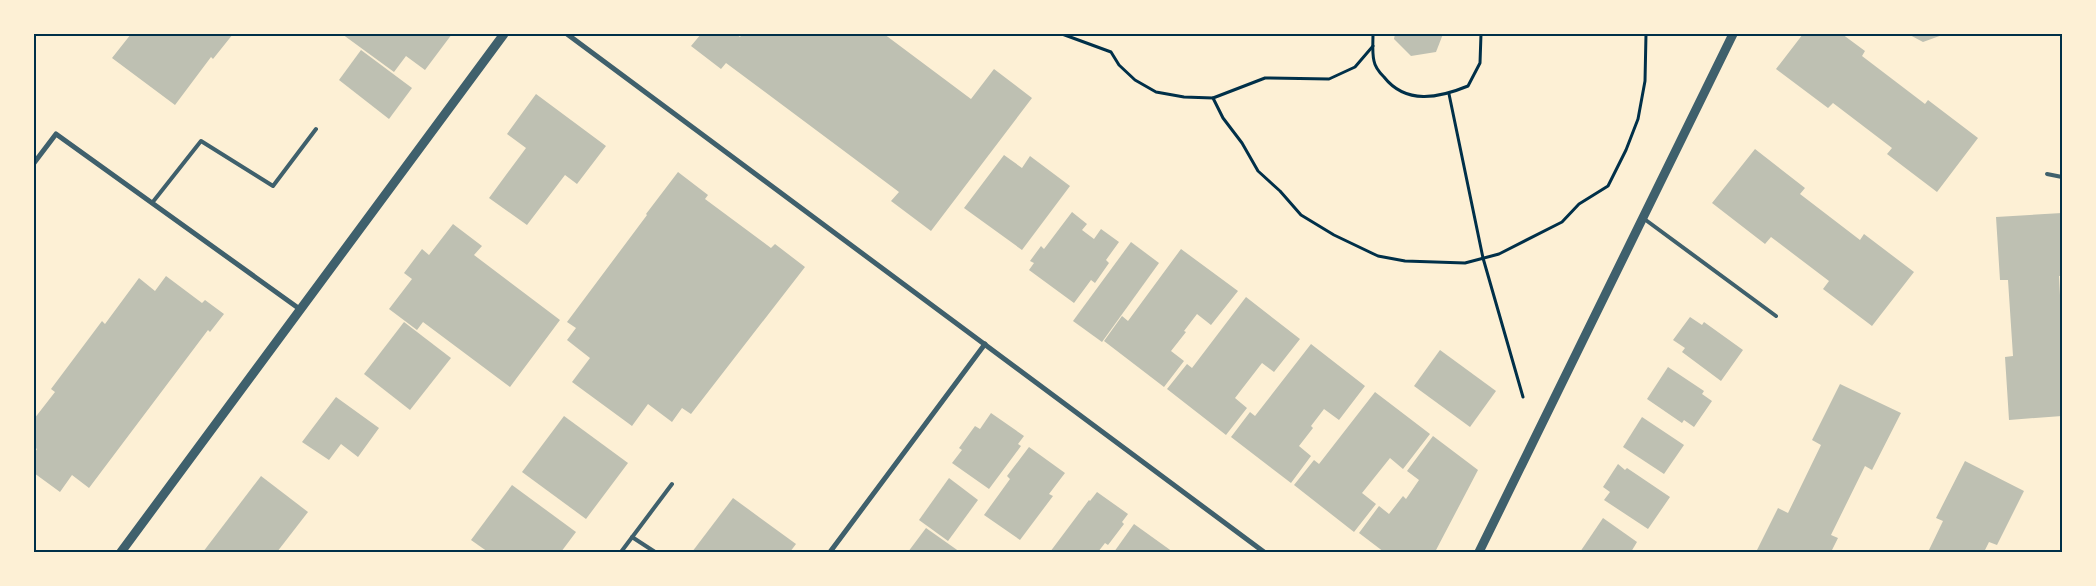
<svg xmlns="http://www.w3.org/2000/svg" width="2096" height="586" font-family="Quicksand,sans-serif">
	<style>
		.building { fill: #bec0b2 }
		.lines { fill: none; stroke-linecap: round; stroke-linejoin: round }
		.path { stroke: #003049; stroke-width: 3 }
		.service { stroke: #3f606c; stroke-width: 4 }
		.minor { stroke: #3f606c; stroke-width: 5 }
		.tertiary { stroke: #3f606c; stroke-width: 9 }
		.neatline { fill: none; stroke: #003049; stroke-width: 2 }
	</style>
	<rect width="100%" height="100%" fill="#fdf0d5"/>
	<g class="building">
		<path d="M131 34H233L213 59 211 57 175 105 112 58Z"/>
		<path d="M342 34H452L425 70 406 56 394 72Z"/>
		<path d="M701 34H736L740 37 742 34H884L971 99 994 69 1032 98 931 231 891 201 899 192 726 63 721 69 691 46Z"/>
		<path d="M1395 34H1443L1436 52 1411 56 1394 39Z"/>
		<path d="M1803 34H1842L1865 51 1862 56 1925 104 1928 100 1978 138 1937 192 1887 154 1892 148 1833 103 1828 108 1776 69Z"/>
		<path d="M1908 34H1945L1923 42Z"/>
		<path d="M361 50 412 88 389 119 339 80Z"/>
		<path d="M536 94 606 146 577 184 565 175 527 225 489 198 526 148 507 134Z"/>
		<path d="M1755 149 1805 188 1800 194 1860 240 1864 234 1914 272 1872 326 1823 289 1829 281 1771 237 1765 244 1712 203Z"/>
		<path d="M1004 155 1022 168 1030 156 1070 186 1022 250 964 208Z"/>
		<path d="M678 172 708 195 705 199 771 248 775 244 805 267 691 414 682 408 672 422 648 404 632 426 572 382 590 358 567 340 576 328 567 322 647 215 646 214Z"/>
		<path d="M1072 212 1087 224 1082 230 1094 239 1101 229 1119 242 1106 260 1109 263 1095 283 1091 280 1074 303 1029 270 1034 263 1030 261 1041 246 1044 249Z"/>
		<path d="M2062 213V276H2059L2062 334V416L2009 420 2005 357 2013 356 2008 280H2000L1996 217Z"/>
		<path d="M453 224 482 246 474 255 560 320 510 387 423 322 417 330 389 309 412 279 404 273 422 249 429 255Z"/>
		<path d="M1131 242 1159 263 1102 342 1073 321Z"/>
		<path d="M1181 249 1238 291 1211 325 1197 314 1184 331 1186 332 1171 351 1184 361 1164 387 1104 341 1122 316 1128 321Z"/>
		<path d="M166 276 202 303 205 300 224 314 210 332 208 330 89 488 72 475 60 492 34 473V454L37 449 34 447V419L55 392 51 389 102 321 105 324 139 278 155 291Z"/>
		<path d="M1246 297 1300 339 1274 372 1262 363 1235 398 1247 408 1226 435 1167 389 1187 364 1192 368Z"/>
		<path d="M1690 317 1702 325 1704 322 1743 350 1721 381 1682 352 1685 348 1673 340Z"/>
		<path d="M404 322 451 358 410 410 364 374Z"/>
		<path d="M1311 344 1365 386 1339 420 1324 409 1311 426 1313 428 1299 446 1311 456 1291 483 1231 437 1250 412 1255 416Z"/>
		<path d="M1440 350 1496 391 1470 427 1414 386Z"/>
		<path d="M1668 367 1704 391 1702 394 1712 401 1694 427 1684 420 1682 423 1647 399Z"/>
		<path d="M1840 384 1901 413 1872 470 1865 466 1831 535 1838 538 1831 552H1756L1778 508 1788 513 1821 445 1812 440Z"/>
		<path d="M1375 392 1430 434 1403 469 1390 458 1362 493 1376 504 1354 532 1294 485 1314 460 1319 464Z"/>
		<path d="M336 397 379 428 358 457 341 444 329 460 302 442Z"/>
		<path d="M991 413 1024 436 1018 444 1021 446 989 489 952 463 962 450 959 448 975 426 980 429Z"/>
		<path d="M564 416 628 463 586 519 522 472Z"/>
		<path d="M1642 417 1684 445 1664 474 1623 447Z"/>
		<path d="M1433 436 1478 470 1435 552H1384L1359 533 1379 506 1389 514 1403 496 1406 499 1419 480 1407 471Z"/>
		<path d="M1029 447 1065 473 1049 494 1053 496 1020 540 984 515 1010 479 1007 476Z"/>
		<path d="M1965 461 2024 491 1997 545 1989 542 1984 552H1928L1943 521 1936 518Z"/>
		<path d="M1618 464 1625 470 1627 468 1670 497 1648 529 1604 500 1610 492 1603 487Z"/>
		<path d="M261 476 308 512 277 552H203Z"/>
		<path d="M949 478 978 500 948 541 919 520Z"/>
		<path d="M512 485 576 532 561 552H488L471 540Z"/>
		<path d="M1097 492 1128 514 1122 522 1124 524 1108 545 1105 543 1098 552H1050L1089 500 1090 501Z"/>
		<path d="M733 498 796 544 790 552H692Z"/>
		<path d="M1603 518 1637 542 1631 552H1580Z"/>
		<path d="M1134 524 1173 552H1114Z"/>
		<path d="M926 528 960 552H908Z"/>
	</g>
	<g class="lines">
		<g class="path">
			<path d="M1062 34 1111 52 1119 65 1135 80 1156 92 1184 97 1213 98 1223 118 1242 143 1258 171 1280 191 1301 215 1334 235 1378 256 1405 261 1465 263 1499 254 1562 222 1579 204 1608 186 1626 150 1638 119 1645 81 1646 34"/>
			<path d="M1373 34C1373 42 1372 53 1374 61 1375 67 1380 73 1384 77 1406 105 1439 98 1468 86L1480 63 1481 34"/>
			<path d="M1449 94 1483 258 1523 397"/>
			<path d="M1213 98 1265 78 1329 79 1355 67 1373 46"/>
		</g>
		<g class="service">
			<path d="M2047 174 2062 177"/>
			<path d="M152 203 201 141 273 186 316 129"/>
			<path d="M1643 218 1776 316"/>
			<path d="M632 537 655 552"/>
			<path d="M621 552 672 484"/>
		</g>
		<g class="minor">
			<path d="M567 34 1264 552"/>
			<path d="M34 163 56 134 301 310"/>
			<path d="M830 552 985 344"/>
		</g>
		<g class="tertiary">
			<path d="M121 552 504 34"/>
			<path d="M1479 552 1733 34"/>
		</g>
	</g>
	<rect width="2096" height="586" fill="none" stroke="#fdf0d5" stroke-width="70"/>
	<rect x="35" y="35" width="2026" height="516" class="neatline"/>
</svg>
